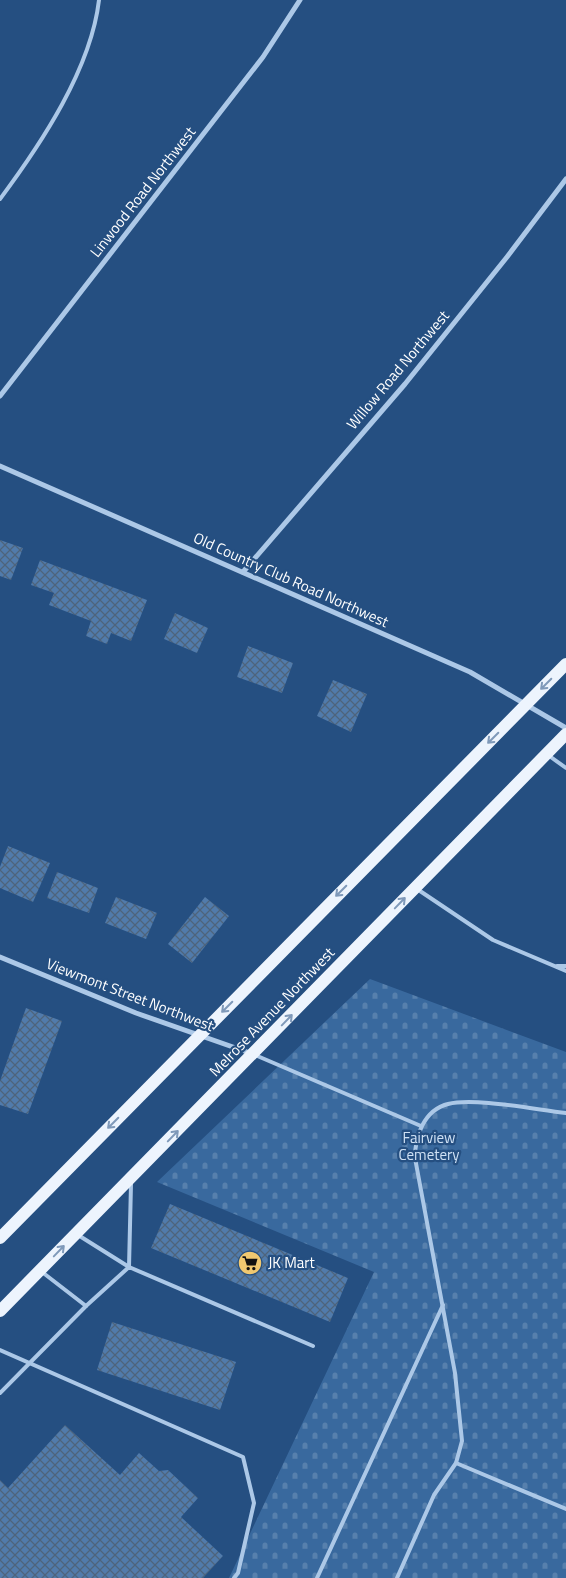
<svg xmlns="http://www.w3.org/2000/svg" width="566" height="1578" font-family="'Titillium Web',sans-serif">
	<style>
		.cemetery { fill: url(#cemetery-stones) }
		.building { fill: url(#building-cross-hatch) }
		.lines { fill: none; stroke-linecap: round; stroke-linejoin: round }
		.lane { stroke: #acc8e7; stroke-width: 4 }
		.street { stroke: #acc8e7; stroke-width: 5 }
		.primary { stroke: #edf4fd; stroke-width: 12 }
		.oneway { stroke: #7f99b9 }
		.labels { text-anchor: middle; stroke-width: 4.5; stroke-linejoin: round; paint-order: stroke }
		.street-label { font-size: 15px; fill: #fff; stroke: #254f81 }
		.park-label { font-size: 15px; fill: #cfe1f5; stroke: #254f81 }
		.poi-label { font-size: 15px; fill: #fff; stroke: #254f81; text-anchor: start }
	</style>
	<defs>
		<pattern id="cemetery-stones" width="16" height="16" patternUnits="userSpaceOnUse" patternTransform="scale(1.25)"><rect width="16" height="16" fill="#39699e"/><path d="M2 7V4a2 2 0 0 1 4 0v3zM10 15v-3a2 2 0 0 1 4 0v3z" fill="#5780ad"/></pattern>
		<pattern id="building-cross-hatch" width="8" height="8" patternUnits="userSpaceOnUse" patternTransform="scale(1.25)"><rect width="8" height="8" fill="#517bab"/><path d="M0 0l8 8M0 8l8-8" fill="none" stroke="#4e647c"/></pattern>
	</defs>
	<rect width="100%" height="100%" fill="#254f81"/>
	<path class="cemetery" d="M370 979 566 1052V1578H229L374 1272 157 1182Z"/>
	<g class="building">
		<path d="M0 540 23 548 11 580 0 576Z"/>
		<path d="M40 560 147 600 131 641 111 633 107 644 86 636 91 621 49 605 54 593 31 585Z"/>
		<path d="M175 613 208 628 197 653 164 639Z"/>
		<path d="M248 646 293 663 282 693 237 677Z"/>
		<path d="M333 680 367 694 351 732 317 716Z"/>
		<path d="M8 846 50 863 33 902 0 888V867Z"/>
		<path d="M57 872 98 888 89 913 47 898Z"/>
		<path d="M116 897 157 913 146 939 105 923Z"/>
		<path d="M205 897 229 916 192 963 168 944Z"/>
		<path d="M26 1008 62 1021 28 1114 0 1105V1081Z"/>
		<path d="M170 1204 348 1278 330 1322 151 1248Z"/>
		<path d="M112 1322 236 1362 220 1410 97 1370Z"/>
		<path d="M65 1425 120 1475 139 1453 159 1471 168 1470 198 1498 181 1517 223 1556 203 1578H0V1480L8 1488Z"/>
	</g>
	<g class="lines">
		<g class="lane">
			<path d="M0 199C41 144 91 69 99 0"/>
			<path d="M548 755 566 768"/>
			<path d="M417 889 493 940 566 971"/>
			<path d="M557 966H566"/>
			<path d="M255 1055 421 1126"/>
			<path d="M78 1235 129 1267"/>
			<path d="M129 1267 131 1184"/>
			<path d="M42 1272 86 1306"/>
			<path d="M0 1350 243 1457 254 1503 238 1573 234 1578"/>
			<path d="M0 1393 86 1306 129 1267 313 1346"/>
			<path d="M456 1463 566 1509"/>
			<path d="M317 1578 443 1305"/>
			<path d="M397 1578 434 1495 456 1463 462 1441 455 1373 415 1158C415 1136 424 1110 448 1104 474 1097 537 1110 566 1113"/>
		</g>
		<g class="street">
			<path d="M0 396 263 57 300 0"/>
			<path d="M0 466 470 672 566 728"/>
			<path d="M243 572 405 384 507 257 566 179"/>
			<path d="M0 957 136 1013 250 1053"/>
		</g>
		<g class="primary">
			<path d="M0 1238 566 664"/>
			<path d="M0 1311 566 734"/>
		</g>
	</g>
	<defs><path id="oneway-shaft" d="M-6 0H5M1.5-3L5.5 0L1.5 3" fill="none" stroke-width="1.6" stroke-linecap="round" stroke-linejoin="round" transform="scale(1.25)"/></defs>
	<g class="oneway">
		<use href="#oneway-shaft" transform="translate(546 684) rotate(135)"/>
		<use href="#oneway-shaft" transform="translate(493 738) rotate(135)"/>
		<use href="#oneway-shaft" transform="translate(341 891) rotate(135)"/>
		<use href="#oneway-shaft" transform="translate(400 903) rotate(-46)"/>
		<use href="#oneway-shaft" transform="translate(227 1007) rotate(135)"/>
		<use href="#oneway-shaft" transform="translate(287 1020) rotate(-46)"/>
		<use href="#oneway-shaft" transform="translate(113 1123) rotate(135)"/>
		<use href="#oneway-shaft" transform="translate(173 1136) rotate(-46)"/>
		<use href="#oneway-shaft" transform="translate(59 1251) rotate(-46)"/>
	</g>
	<defs>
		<g id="supermarket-disc" transform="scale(1.25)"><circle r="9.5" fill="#f0c870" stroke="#254f81"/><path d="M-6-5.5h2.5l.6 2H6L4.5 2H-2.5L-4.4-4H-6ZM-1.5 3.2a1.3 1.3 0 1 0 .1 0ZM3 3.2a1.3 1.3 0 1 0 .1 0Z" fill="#111"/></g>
	</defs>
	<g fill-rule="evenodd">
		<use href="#supermarket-disc" x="250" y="1263"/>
	</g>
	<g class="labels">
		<g class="street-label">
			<text transform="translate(143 192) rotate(-52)" y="5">Linwood Road Northwest</text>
			<text transform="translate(398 370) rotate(-50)" y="5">Willow Road Northwest</text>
			<text transform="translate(291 580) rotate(24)" y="5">Old Country Club Road Northwest</text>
			<text transform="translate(130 995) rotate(21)" y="5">Viewmont Street Northwest</text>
			<text transform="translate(272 1012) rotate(-46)" y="5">Melrose Avenue Northwest</text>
		</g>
		<g class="park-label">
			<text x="429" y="1143">Fairview<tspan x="429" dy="17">Cemetery</tspan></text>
		</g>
		<g class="poi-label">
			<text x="268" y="1268">JK Mart</text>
		</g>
	</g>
</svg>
